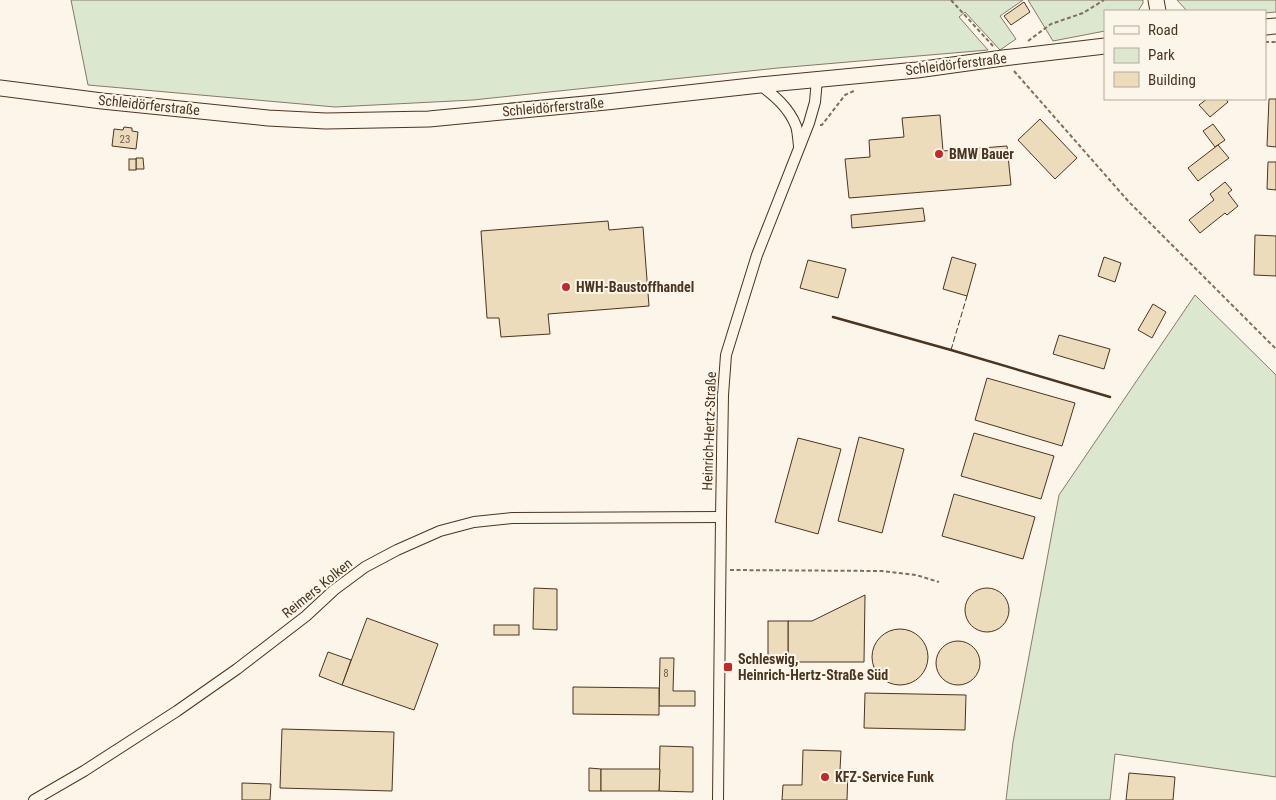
<svg xmlns="http://www.w3.org/2000/svg" width="1276" height="800" font-family="'Roboto Condensed',sans-serif">
	<style>
		.green { fill: #dce7d0; stroke: #887966 }
		.building { fill: #ecdcbc; stroke: #4a3520 }
		.lines { fill: none; stroke-linecap: round; stroke-linejoin: round }
		.street-casing { stroke: #4a3520; stroke-width: 12 }
		.secondary-casing { stroke: #4a3520; stroke-width: 17 }
		.path { stroke: #7f6f5c; stroke-width: 2; stroke-dasharray: 4 2.5; stroke-linecap: butt }
		.street { stroke: #fbf6e9; stroke-width: 10 }
		.secondary { stroke: #fbf6e9; stroke-width: 15 }
		.fence { stroke: #4a3520; stroke-width: 1; stroke-dasharray: 6 2.5; stroke-linecap: butt }
		.wall { stroke: #4a3520; stroke-width: 2.5 }
		.poi-dot { fill: #c62828; stroke: #fbf6e9; stroke-width: 2 }
		.labels { text-anchor: middle; stroke-width: 4; stroke-linejoin: round; paint-order: stroke }
		.number-label { font-size: 11px; fill: #725f47 }
		.street-label { font-size: 14px; fill: #4a3520; stroke: #fbf6e9 }
		.poi-label { font-size: 14px; font-weight: bold; fill: #4a3520; stroke: #fbf6e9; text-anchor: start }
	</style>
	<rect width="100%" height="100%" fill="#fbf6e9"/>
	<g class="green">
		<path d="M71 0H1023L1000 16 1016 39 1000 50 965 12 959 17 988 50 778 68 473 100 335 107 88 85Z"/>
		<path d="M1028 0H1143V3L1138 11H1105V31L1053 41Z"/>
		<path d="M1177 0H1276V12L1265 13V11H1187Z"/>
		<path d="M1195 295 1276 375V777L1115 754 1110 800H1006L1013 742 1059 495Z"/>
	</g>
	<g class="building">
		<path d="M1024 2 1030 12 1011 25 1004 16Z"/>
		<path d="M1207 99H1226L1228 102 1210 117 1199 105Z"/>
		<path d="M1269 99H1276V147L1267 146Z"/>
		<path d="M940 115 943 151 1007 146 1011 185 849 198 845 159 870 157 869 140 904 137 902 118Z"/>
		<path d="M1040 119 1077 158 1055 179 1018 140Z"/>
		<path d="M1213 124 1225 140 1215 147 1203 131Z"/>
		<path d="M124 127 132 128V131L138 132 136 149 112 146 114 129 123 130Z"/>
		<path d="M1218 145 1229 158 1198 181 1188 168Z"/>
		<path d="M136 158H143L144 169H136Z"/>
		<rect x="129" y="159" width="7" height="11"/>
		<path d="M1268 162H1276V190L1267 189Z"/>
		<path d="M1225 182 1232 190 1228 193 1238 206 1227 215 1225 213 1200 233 1189 220 1214 200 1210 194Z"/>
		<path d="M923 208 925 221 852 228 851 215Z"/>
		<path d="M608 221 609 230 643 227 649 306 548 314 550 334 501 337 499 318H487L481 231Z"/>
		<path d="M1255 235 1276 236V276L1254 275Z"/>
		<path d="M952 257 976 264 967 296 943 289Z"/>
		<path d="M1104 257 1121 263 1115 282 1098 276Z"/>
		<path d="M808 260 846 269 838 298 800 288Z"/>
		<path d="M1153 304 1166 312 1152 338 1138 330Z"/>
		<path d="M1059 335 1110 349 1104 369 1053 354Z"/>
		<path d="M987 378 1075 403 1062 446 975 420Z"/>
		<path d="M974 433 1054 456 1041 499 961 476Z"/>
		<path d="M859 437 904 449 882 533 838 521Z"/>
		<path d="M798 438 841 449 818 534 775 522Z"/>
		<path d="M954 494 1035 517 1023 559 942 536Z"/>
		<path d="M534 588 557 589V630L533 629Z"/>
		<circle cx="987" cy="610" r="22"/>
		<path d="M865 595 864 662H788V621H812Z"/>
		<path d="M367 618 438 644 414 710 342 685Z"/>
		<rect x="768" y="621" width="20" height="41"/>
		<rect x="494" y="625" width="25" height="10"/>
		<circle cx="900" cy="657" r="28"/>
		<circle cx="958" cy="663" r="22"/>
		<path d="M328 652 351 660 342 685 319 676Z"/>
		<path d="M660 658H674L673 691H695V706H659Z"/>
		<path d="M573 687 659 688V715L573 714Z"/>
		<path d="M865 693 966 695 965 730 864 728Z"/>
		<path d="M282 729 394 732 392 791 280 788Z"/>
		<path d="M660 746 693 747V792L659 791Z"/>
		<path d="M803 750 841 751 840 770H848L847 800H782L783 785H802Z"/>
		<path d="M589 768 601 769V791H589Z"/>
		<path d="M601 769H660L659 791H601Z"/>
		<path d="M1129 773 1175 777 1173 800H1126Z"/>
		<path d="M242 783 271 784 270 800H242Z"/>
	</g>
	<g class="lines">
		<g class="street-casing">
			<g id="street">
				<path d="M760 85C775 96 789 108 796 126 798 132 798 139 799 146"/>
				<path d="M34 800 84 771 177 711 237 669 306 616 334 590 365 567 397 550 440 531 474 522 512 518 721 517"/>
				<path d="M718 800 721 517 723 395 726 355 757 255 809 123 815 102 817 79"/>
			</g>
		</g>
		<g class="secondary-casing">
			<g id="secondary">
				<path d="M1156 0 1158 11"/>
				<path d="M1265 27 1276 26"/>
				<path d="M0 88 102 101 268 118 326 121 429 119 606 102 760 85 917 70 1003 58 1105 46"/>
			</g>
		</g>
		<g class="path">
			<path d="M951 0 993 46"/>
			<path d="M1028 41 1051 24 1083 13 1104 0"/>
			<path d="M1265 42H1276"/>
			<path d="M1014 71 1129 202 1276 349"/>
			<path d="M820 125H822L845 95 856 90"/>
			<path d="M730 570 882 571 916 575 939 582"/>
		</g>
		<use href="#street" class="street"/>
		<use href="#secondary" class="secondary"/>
		<path class="fence" d="M951 350 967 296"/>
		<path class="wall" d="M833 317 951 350 1110 397"/>
	</g>
	<g class="poi-dot">
		<circle cx="939" cy="154" r="5"/>
		<circle cx="566" cy="287" r="5"/>
		<rect x="723" y="662" width="10" height="10" rx="2.5"/>
		<circle cx="825" cy="777" r="5"/>
	</g>
	<g class="labels">
		<g class="number-label">
			<text x="125" y="143">23</text>
			<text x="666" y="677">8</text>
		</g>
		<g class="street-label">
			<text transform="translate(956 64) rotate(-7)" y="5">Schleidörferstraße</text>
			<text transform="translate(149 105) rotate(6)" y="5">Schleidörferstraße</text>
			<text transform="translate(553 107) rotate(-5)" y="5">Schleidörferstraße</text>
			<text transform="translate(709 431) rotate(-88)" y="5">Heinrich-Hertz-Straße</text>
			<text transform="translate(317 588) rotate(-39)" y="5">Reimers Kolken</text>
		</g>
		<g class="poi-label">
			<text x="949" y="159">BMW Bauer</text>
			<text x="576" y="292">HWH-Baustoffhandel</text>
			<text x="738" y="664">Schleswig,<tspan x="738" dy="16">Heinrich-Hertz-Straße Süd</tspan></text>
			<text x="835" y="782">KFZ-Service Funk</text>
		</g>
	</g>
	<rect x="1104" y="10" width="162" height="90" fill="#fbf6e9" stroke="#b4a999"/>
	<rect x="1114" y="26" width="25" height="8" fill="#fbf6e9" stroke="#b4a999"/>
	<text x="1148" y="35" font-size="15" fill="#4a3520">Road</text>
	<rect x="1114" y="48" width="25" height="15" fill="#dce7d0" stroke="#b4a999"/>
	<text x="1148" y="60" font-size="15" fill="#4a3520">Park</text>
	<rect x="1114" y="72" width="25" height="15" fill="#ecdcbc" stroke="#b4a999"/>
	<text x="1148" y="85" font-size="15" fill="#4a3520">Building</text>
</svg>
